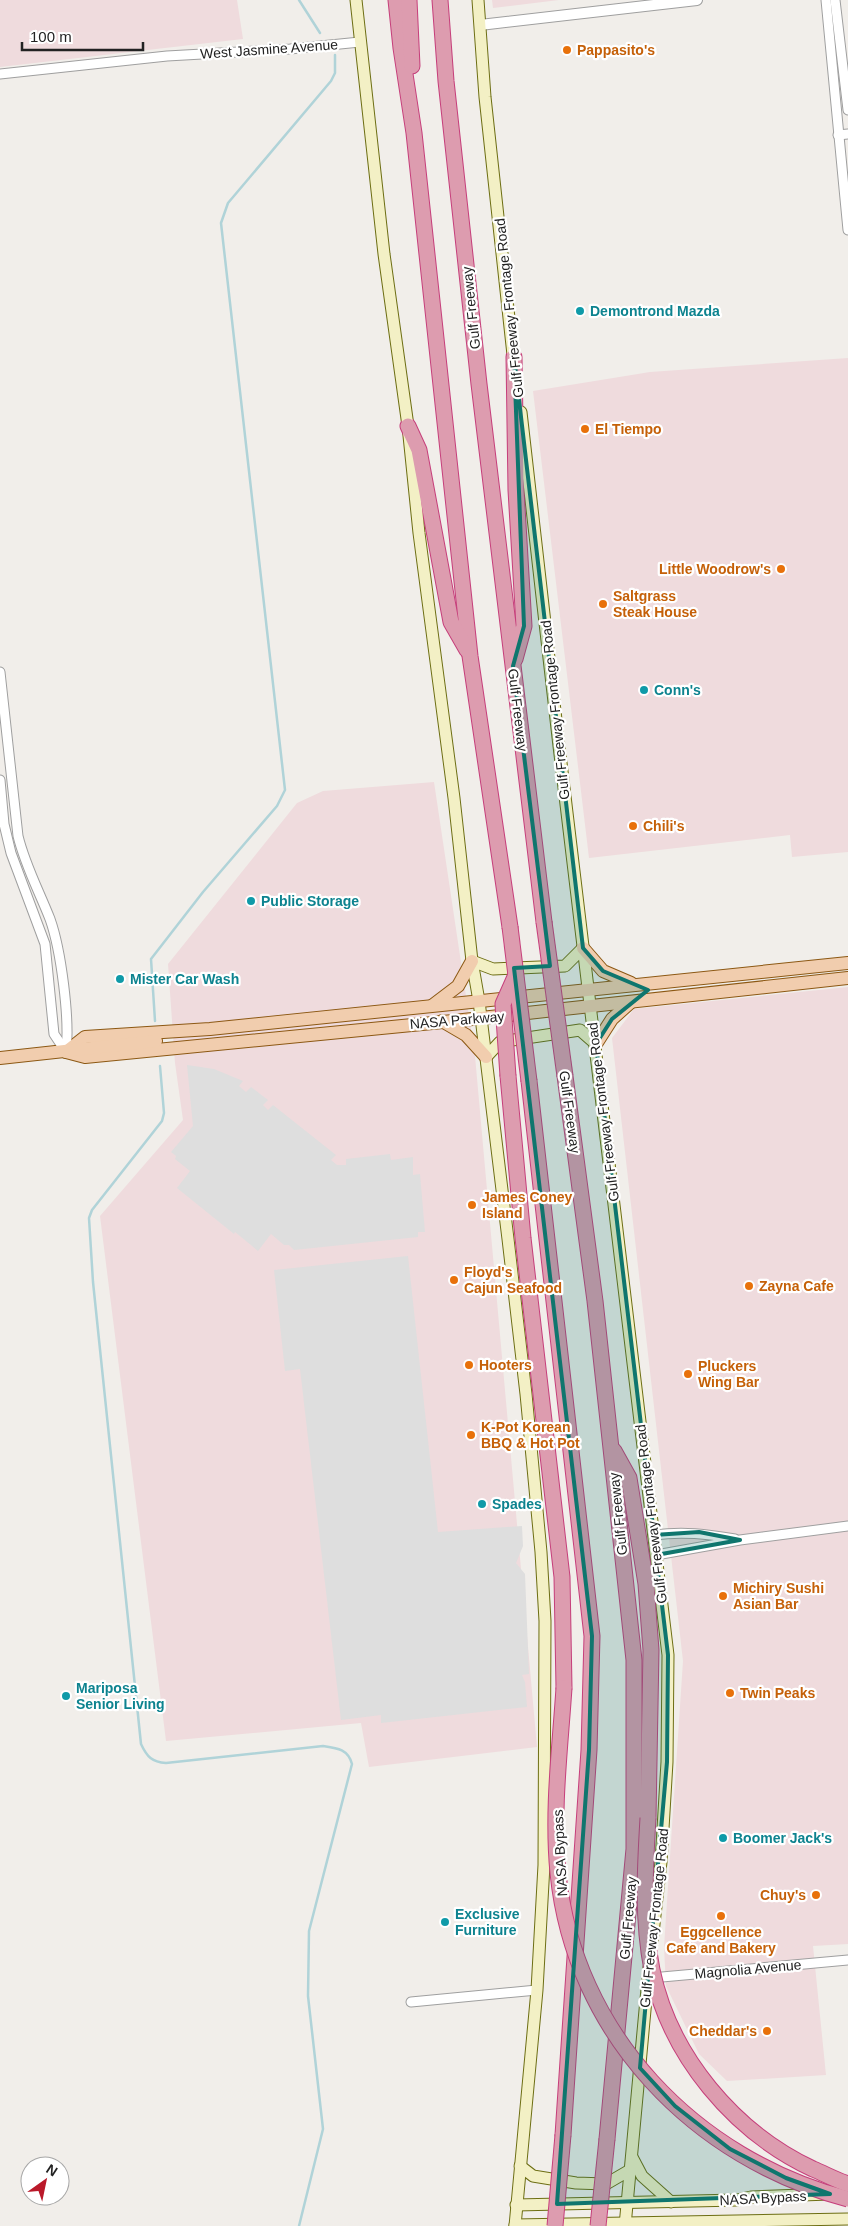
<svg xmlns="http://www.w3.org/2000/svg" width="848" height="2226" font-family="Helvetica,sans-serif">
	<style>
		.commercial { fill: #efdbdd }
		.parking { fill: #dedede }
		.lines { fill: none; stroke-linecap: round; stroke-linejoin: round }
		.stream { stroke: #b0d3d8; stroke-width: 2.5 }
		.minor-casing { stroke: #9f9f9f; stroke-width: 11 }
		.tertiary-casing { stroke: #9f9f9f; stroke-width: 12 }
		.secondary-casing { stroke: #6d6e13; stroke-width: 13 }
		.primary-casing { stroke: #8c5813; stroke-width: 14 }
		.motorway-casing { stroke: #c63f7b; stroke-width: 17 }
		.minor { stroke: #fff; stroke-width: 9 }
		.tertiary { stroke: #fff; stroke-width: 10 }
		.secondary { stroke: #f3f0c5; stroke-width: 11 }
		.primary { stroke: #f1cdae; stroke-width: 12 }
		.motorway { stroke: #dd9caf; stroke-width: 15 }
		.motorway-bridge-casing { stroke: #c63f7b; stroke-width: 17; stroke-linecap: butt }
		.motorway-bridge { stroke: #dd9caf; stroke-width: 15 }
		.marked { fill: #0f766e; fill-opacity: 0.2; stroke: #0f766e; stroke-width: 4; stroke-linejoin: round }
		.food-dot { fill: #e8710a; stroke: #fff; stroke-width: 2 }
		.culture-dot { fill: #0f9aa8; stroke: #fff; stroke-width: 2 }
		.labels { text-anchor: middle; stroke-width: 4.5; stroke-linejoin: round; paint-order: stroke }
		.street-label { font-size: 14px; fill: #222; stroke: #fff }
		.food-label { font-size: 14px; font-weight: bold; fill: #c56008; stroke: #fff; text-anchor: start }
		.culture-label { font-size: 14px; font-weight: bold; fill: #0d838f; stroke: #fff; text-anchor: start }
	</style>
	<rect width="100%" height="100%" fill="#f1eeea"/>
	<g class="commercial">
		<path d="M0 0H237L243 39 0 67Z"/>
		<path d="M492 0H559L493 8Z"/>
		<path d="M848 358V852L792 857 790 835 589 858 533 391 650 372Z"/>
		<path d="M434 782 475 1056 537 1747 369 1767 361 1723 166 1741 100 1216 183 1120 175 1063 168 964 297 803 323 791Z"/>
		<path d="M848 987V1944L813 1946 826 2075 727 2081 699 2054 666 1986 664 1947 683 1661 612 1038 634 1009Z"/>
	</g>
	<g class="parking">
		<path d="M187 1065 214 1069 243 1081 239 1086 246 1092 251 1087 268 1100 263 1105 268 1110 273 1105 336 1155 331 1160 337 1165H346V1159L390 1154 391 1160 413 1157V1175L420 1174 425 1232H418V1237L294 1250 289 1245H284L271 1234 258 1251 235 1232 234 1234 177 1188 190 1171 175 1159 176 1156 171 1152 193 1126Z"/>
		<path d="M408 1256 438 1532 522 1526 523 1546 516 1563 525 1574 529 1674 522 1675 525 1682 527 1707 381 1723V1715L341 1720 300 1369 285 1371 274 1270Z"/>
	</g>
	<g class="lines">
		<g class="stream">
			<path d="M299 0 320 33"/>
			<path d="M155 1021 151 959 203 892 277 806 285 790 221 223 228 203 331 81 335 73V55"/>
			<path d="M160 1066 164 1113 162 1121 92 1210 89 1218 93 1282 141 1744C147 1757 152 1762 166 1763L323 1746C337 1748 348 1749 352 1764L309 1931 308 1996 323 2129 299 2226"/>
		</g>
		<g class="minor-casing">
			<g id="minor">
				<path d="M826 0 848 230"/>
				<path d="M835 0 848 110"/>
				<path d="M0 74 167 56 290 49 360 42"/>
				<path d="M838 135 848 134"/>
				<path d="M0 672 18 836C25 865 39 891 50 919 61 950 70 1019 66 1052"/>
				<path d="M0 780 4 824 11 853 45 944 54 1034 66 1052"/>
				<path d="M654 1535C683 1531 707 1534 735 1539"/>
				<path d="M656 1555 740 1540 848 1526"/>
				<path d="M651 1978 848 1960"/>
				<path d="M411 2002 537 1990"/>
			</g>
		</g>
		<g class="tertiary-casing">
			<path id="tertiary" d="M480 25 697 0"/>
		</g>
		<g class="secondary-casing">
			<g id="secondary">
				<path d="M356 0 384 254 408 426 419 533 454 798 472 961 479 1001 508 1239 526 1394 541 1552 545 1621 544 1865 537 1990 515 2226"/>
				<path d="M478 0 485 97 514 364"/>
				<path d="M521 412 559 746 668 1655 667 1762 661 1862 652 1942"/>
				<path d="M472 961 493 969 565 966 583 948"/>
				<path d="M486 1057 500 1042 580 1030 596 1044"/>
				<path d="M632 2157 642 2176 671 2202"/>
				<path d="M520 2166 533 2176 576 2183 606 2184 630 2170"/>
				<path d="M516 2205 737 2200 751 2197 829 2194"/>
				<path d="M515 2225 848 2219"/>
				<path d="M625 2226 649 1967"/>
			</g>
		</g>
		<g class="primary-casing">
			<g id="primary">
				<path d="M583 948 603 971 631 983"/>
				<path d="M433 1005 458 986 472 961"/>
				<path d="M442 1021 466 1035 486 1057"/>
				<path d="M596 1044 612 1019 631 1002"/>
				<path d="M66 1052 85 1037 210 1029 848 963"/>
				<path d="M66 1052 85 1057 463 1020 848 978"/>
				<path d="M0 1058 156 1041"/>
			</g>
		</g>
		<g class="motorway-casing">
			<g id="motorway">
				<path d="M396 0 401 48 414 133 470 656 510 927"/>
				<path d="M409 0 412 66"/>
				<path d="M440 0 446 81 479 384 544 922"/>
				<path d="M514 357 516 490 524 626 515 659"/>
				<path d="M408 426 419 450 451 622 467 650"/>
				<path d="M508 1076 523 1238 562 1577 564 1688"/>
				<path d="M565 1076 595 1301 634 1660V1849L607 2139"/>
				<path d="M529 1081 592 1636 589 1750 563 2135"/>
				<path d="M614 1451 629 1478 646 1584 651 1650 648 1818"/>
			</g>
		</g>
		<use href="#minor" class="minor"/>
		<use href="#tertiary" class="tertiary"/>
		<use href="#secondary" class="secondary"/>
		<use href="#primary" class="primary"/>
		<use href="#motorway" class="motorway"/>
		<g class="motorway-bridge-casing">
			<g id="motorway-bridge">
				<path d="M544 922 565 1076"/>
				<path d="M510 927 529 1081"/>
				<path d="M508 1076 503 1004 515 977"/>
				<path d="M564 1688C560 1749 552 1811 558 1873 574 2034 695 2159 848 2199"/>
				<path d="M648 1818C645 1869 642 1919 652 1970 670 2056 734 2132 813 2169 825 2174 836 2180 848 2184"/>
				<path d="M555 2226 563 2135"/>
				<path d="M598 2226 607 2139"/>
			</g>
		</g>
		<use href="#motorway-bridge" class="motorway-bridge"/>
	</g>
	<path class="marked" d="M514 357 583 948 603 971 648 990 612 1019 596 1044 654 1535 699 1532 740 1540 656 1555 668 1655 667 1762 640 2068 675 2106 730 2149 786 2178 830 2194 557 2204 589 1750 592 1636 514 968 550 966 513 666 524 626Z"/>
	<g class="food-dot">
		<circle cx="567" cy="50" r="5"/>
		<circle cx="585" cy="429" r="5"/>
		<circle cx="781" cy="569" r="5"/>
		<circle cx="603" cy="604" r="5"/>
		<circle cx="633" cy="826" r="5"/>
		<circle cx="472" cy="1205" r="5"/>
		<circle cx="454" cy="1280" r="5"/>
		<circle cx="749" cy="1286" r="5"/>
		<circle cx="469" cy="1365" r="5"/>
		<circle cx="688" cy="1374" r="5"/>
		<circle cx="471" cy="1435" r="5"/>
		<circle cx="723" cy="1596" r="5"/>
		<circle cx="730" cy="1693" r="5"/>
		<circle cx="816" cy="1895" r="5"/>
		<circle cx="721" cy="1916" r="5"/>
		<circle cx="767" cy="2031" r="5"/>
	</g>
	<g class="culture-dot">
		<circle cx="580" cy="311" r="5"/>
		<circle cx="644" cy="690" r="5"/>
		<circle cx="251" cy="901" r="5"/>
		<circle cx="120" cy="979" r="5"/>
		<circle cx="482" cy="1504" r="5"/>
		<circle cx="66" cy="1696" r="5"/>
		<circle cx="723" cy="1838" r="5"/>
		<circle cx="445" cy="1922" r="5"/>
	</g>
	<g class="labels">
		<g class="street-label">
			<text transform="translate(269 49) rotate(-4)" y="5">West Jasmine Avenue</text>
			<text transform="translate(471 308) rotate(-96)" y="5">Gulf Freeway</text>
			<text transform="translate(509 308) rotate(-96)" y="5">Gulf Freeway Frontage Road</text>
			<text transform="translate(518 710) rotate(83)" y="5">Gulf Freeway</text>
			<text transform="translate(555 710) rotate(-96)" y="5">Gulf Freeway Frontage Road</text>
			<text transform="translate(457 1020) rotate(-5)" y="5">NASA Parkway</text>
			<text transform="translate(570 1112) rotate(82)" y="5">Gulf Freeway</text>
			<text transform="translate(603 1112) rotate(-97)" y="5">Gulf Freeway Frontage Road</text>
			<text transform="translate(618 1514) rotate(-96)" y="5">Gulf Freeway</text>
			<text transform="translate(651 1514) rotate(-97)" y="5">Gulf Freeway Frontage Road</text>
			<text transform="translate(560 1853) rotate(-93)" y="5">NASA Bypass</text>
			<text transform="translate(628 1918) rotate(-85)" y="5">Gulf Freeway</text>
			<text transform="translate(654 1918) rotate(-84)" y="5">Gulf Freeway Frontage Road</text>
			<text transform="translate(748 1969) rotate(-5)" y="5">Magnolia Avenue</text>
			<text transform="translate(763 2198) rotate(-3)" y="5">NASA Bypass</text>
		</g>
		<g class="food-label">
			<text x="577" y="55">Pappasito's</text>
			<text x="595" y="434">El Tiempo</text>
			<text x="771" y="574" text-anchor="end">Little Woodrow's</text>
			<text x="613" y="601">Saltgrass<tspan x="613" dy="16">Steak House</tspan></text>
			<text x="643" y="831">Chili's</text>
			<text x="482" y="1202">James Coney<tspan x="482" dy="16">Island</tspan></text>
			<text x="464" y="1277">Floyd's<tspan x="464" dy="16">Cajun Seafood</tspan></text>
			<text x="759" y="1291">Zayna Cafe</text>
			<text x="479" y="1370">Hooters</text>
			<text x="698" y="1371">Pluckers<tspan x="698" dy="16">Wing Bar</tspan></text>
			<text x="481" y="1432">K-Pot Korean<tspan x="481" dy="16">BBQ &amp; Hot Pot</tspan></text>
			<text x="733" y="1593">Michiry Sushi<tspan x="733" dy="16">Asian Bar</tspan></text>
			<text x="740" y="1698">Twin Peaks</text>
			<text x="806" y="1900" text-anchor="end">Chuy's</text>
			<text x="721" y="1937" text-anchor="middle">Eggcellence<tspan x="721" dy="16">Cafe and Bakery</tspan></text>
			<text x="757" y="2036" text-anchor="end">Cheddar's</text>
		</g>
		<g class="culture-label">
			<text x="590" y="316">Demontrond Mazda</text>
			<text x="654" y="695">Conn's</text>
			<text x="261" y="906">Public Storage</text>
			<text x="130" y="984">Mister Car Wash</text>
			<text x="492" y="1509">Spades</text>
			<text x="76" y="1693">Mariposa<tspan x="76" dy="16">Senior Living</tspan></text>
			<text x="733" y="1843">Boomer Jack's</text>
			<text x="455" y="1919">Exclusive<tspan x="455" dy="16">Furniture</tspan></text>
		</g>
	</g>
	<g transform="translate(45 2181) rotate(33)"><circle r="24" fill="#ffffff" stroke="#a7a7a7"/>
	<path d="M0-4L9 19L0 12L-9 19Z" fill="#ba192a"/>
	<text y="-8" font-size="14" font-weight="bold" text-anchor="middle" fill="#222222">N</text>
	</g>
	<path d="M22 42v8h121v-8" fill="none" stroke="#222222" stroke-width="2.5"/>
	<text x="30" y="42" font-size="15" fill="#222222" stroke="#ffffff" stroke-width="4" paint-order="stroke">100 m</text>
</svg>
